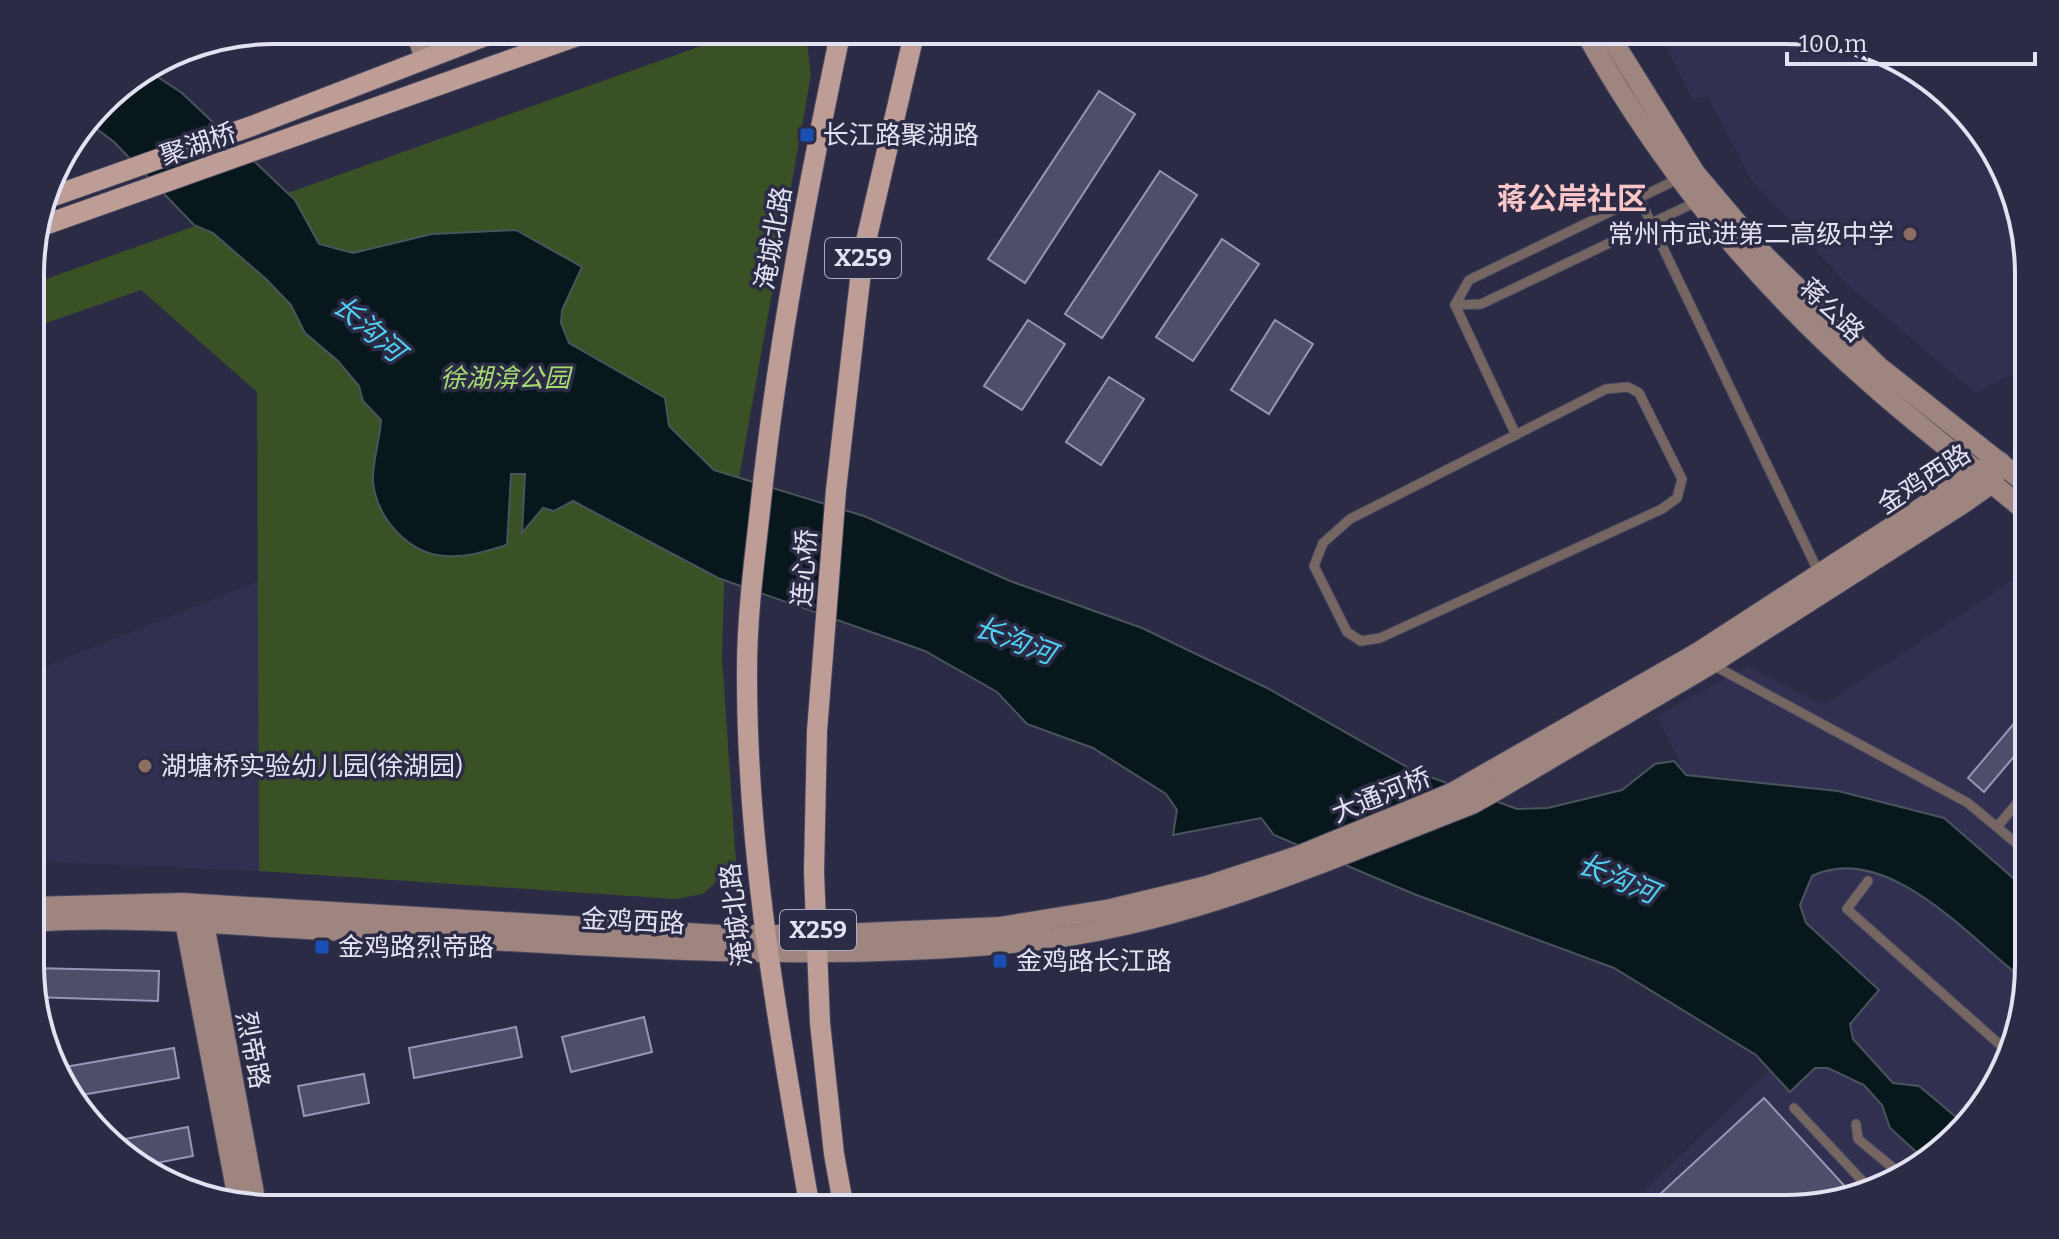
<svg xmlns="http://www.w3.org/2000/svg" width="2059" height="1239" font-family="Bitter,'Noto Sans SC',serif">
	<style>
		.built { fill: #323051 }
		.green { fill: #3a5126 }
		.water { fill: #07171c; stroke: #49545c; stroke-width: 2 }
		.building { fill: #4e4d6a; stroke: #9696b6; stroke-width: 2 }
		.lines { fill: none; stroke-linecap: round; stroke-linejoin: round }
		.lane-casing { stroke: #494861; stroke-width: 11 }
		.secondary-casing { stroke: #494861; stroke-width: 22 }
		.primary-casing { stroke: #494861; stroke-width: 22 }
		.lane { stroke: #766662; stroke-width: 9 }
		.secondary { stroke: #9e857f; stroke-width: 20 }
		.primary { stroke: #bd9d95; stroke-width: 20 }
		.transit-dot { fill: #1a4fb4; stroke: #2c2b45; stroke-width: 3 }
		.education-dot { fill: #8d6e63; stroke: #2c2b45; stroke-width: 3 }
		.labels { text-anchor: middle; stroke-width: 7; stroke-linejoin: round; paint-order: stroke }
		.shield { fill: #2c2b45; stroke: #ababbf; stroke-width: 2 }
		.shield-label { font-size: 24px; font-weight: bold; fill: #e2e2f3 }
		.poi-label { font-size: 26px; fill: #e2e2f3; stroke: #2c2b45; text-anchor: start }
		.street-label { font-size: 26px; fill: #e2e2f3; stroke: #2c2b45 }
		.park-label { font-size: 26px; font-style: italic; fill: #a5dc71; stroke: #2c2b45 }
		.water-label { font-size: 28px; font-style: italic; fill: #51d0f2; stroke: #2c2b45 }
		.quarter-label { font-size: 30px; font-weight: bold; fill: #fac6c7; stroke: #2c2b45 }
		.rim { fill: none; stroke: #e2e2f3; stroke-width: 4 }
	</style>
	<rect width="100%" height="100%" fill="#2c2b45"/>
	<g class="built">
		<path d="M1658 30H1785L1907 63 1996 152 2028 258V365L1976 393 1848 285 1752 181 1707 95 1693 100Z"/>
		<path d="M2028 570V980L1996 1087 1907 1176 1800 1208 1625 1209 1770 1070 1755 1055 1614 968 1686 775 1657 716 1747 667 1825 705Z"/>
		<path d="M259 581V871L32 861V672Z"/>
	</g>
	<path class="green" d="M746 30H796L807 43 811 75 725 556 722 657 736 863 703 894 675 899 259 871 257 392 141 290 32 328V284Z"/>
	<path class="water" d="M147 70 182 93 295 200 319 244 353 253 432 234 516 230 582 267 562 310 561 323 569 343 665 398 669 426 714 470 864 516 1010 581 1142 628 1267 688 1414 771 1517 809 1548 808 1622 790 1655 764 1674 761 1686 775 1838 791 1944 818 2028 891V965L2013 971C1962 929 1883 842 1812 876L1800 905 1806 923 1879 990 1850 1024 1853 1039 1893 1083 1919 1086 1962 1122 1924 1159 1890 1128 1882 1105 1864 1085 1828 1068H1815L1790 1092 1756 1055 1614 968 1414 894 1274 835 1261 818 1173 835 1177 810 1166 794 1093 748 1027 724 997 692 925 651 718 578 573 501 554 511 543 508 522 533 525 474H511L507 545C487 551 466 558 445 556 408 554 377 518 373 482 372 462 380 440 381 420L363 401 359 386 338 361 305 333 291 305 267 280 213 233 194 225 114 142 89 123 113 91Z"/>
	<g class="building">
		<path d="M1099 91 1135 114 1025 283 988 259Z"/>
		<path d="M1160 171 1197 195 1102 338 1065 314Z"/>
		<path d="M1222 239 1259 264 1193 361 1156 337Z"/>
		<path d="M1028 320 1065 344 1022 410 984 386Z"/>
		<path d="M1275 320 1313 344 1269 414 1231 390Z"/>
		<path d="M1109 377 1144 399 1101 465 1066 442Z"/>
		<path d="M2028 707V740L1984 792 1968 778Z"/>
		<path d="M32 968 159 971 158 1001 32 997Z"/>
		<path d="M644 1017 652 1052 571 1072 562 1037Z"/>
		<path d="M516 1027 522 1057 414 1078 409 1048Z"/>
		<path d="M174 1048 179 1078 70 1097 59 1068Z"/>
		<path d="M364 1074 369 1103 304 1116 298 1086Z"/>
		<path d="M1764 1098 1851 1193 1800 1208 1644 1209Z"/>
		<path d="M188 1127 193 1156 141 1166 114 1141Z"/>
	</g>
	<g class="lines">
		<g class="lane-casing">
			<g id="lane">
				<path d="M1678 179 1702 181 1696 202 1481 304 1455 305 1469 280Z"/>
				<path d="M1639 198 1820 575"/>
				<path d="M1455 305 1516 435"/>
				<path d="M1628 387 1639 393 1682 479 1677 498 1662 509 1380 638 1361 641 1347 632 1314 566 1323 543 1350 519 1606 389Z"/>
				<path d="M1711 664 1968 803 2028 853"/>
				<path d="M1997 827 2028 790"/>
				<path d="M1868 881 1847 909 2007 1051"/>
				<path d="M1794 1108 1869 1188"/>
				<path d="M1856 1124 1858 1139 1904 1177"/>
			</g>
		</g>
		<g class="secondary-casing">
			<g id="secondary">
				<path d="M415 30 425 58"/>
				<path d="M446 30 453 48"/>
				<path d="M1584 30C1658 164 1754 281 1869 382 1920 428 1976 469 2028 513"/>
				<path d="M1606 30 1695 173 1765 256 1878 366 2028 485"/>
				<path d="M32 907 182 903 720 935H818L1000 927 1111 909 1207 886 1298 856 1452 793 1699 652 1978 471 2000 462"/>
				<path d="M183 911 238 1199"/>
				<path d="M202 913 256 1204"/>
				<path d="M32 922C129 915 229 925 326 930 560 943 797 966 1031 941 1186 924 1328 860 1472 804L1497 790 1711 664 1962 504 1992 483 2000 462"/>
			</g>
		</g>
		<g class="primary-casing">
			<g id="primary">
				<path d="M45 199 252 126 501 30"/>
				<path d="M36 228 594 30"/>
				<path d="M810 1209C779 1029 746 853 747 669 747 613 755 557 761 501 778 342 808 186 841 30"/>
				<path d="M844 1209 834 1154 820 1023 814 872 817 731 836 490 863 254 915 30"/>
			</g>
		</g>
		<use href="#lane" class="lane"/>
		<use href="#secondary" class="secondary"/>
		<use href="#primary" class="primary"/>
	</g>
	<g class="transit-dot">
		<rect x="799" y="127" width="16" height="16" rx="4"/>
		<rect x="314" y="939" width="16" height="16" rx="4"/>
		<rect x="992" y="953" width="16" height="16" rx="4"/>
	</g>
	<g class="education-dot">
		<circle cx="1910" cy="234" r="8"/>
		<circle cx="145" cy="766" r="8"/>
	</g>
	<g class="labels">
		<g class="shield">
			<rect x="825" y="238" width="76" height="40" rx="6"/>
			<rect x="780" y="910" width="76" height="40" rx="6"/>
		</g>
		<g class="shield-label">
			<text x="863" y="266">X259</text>
			<text x="818" y="938">X259</text>
		</g>
		<g class="poi-label">
			<text x="823" y="144">长江路聚湖路</text>
			<text x="1894" y="243" text-anchor="end">常州市武进第二高级中学</text>
			<text x="161" y="775">湖塘桥实验幼儿园(徐湖园)</text>
			<text x="338" y="956">金鸡路烈帝路</text>
			<text x="1016" y="970">金鸡路长江路</text>
		</g>
		<g class="street-label">
			<text transform="translate(198 144) rotate(-19)" y="9">聚湖桥</text>
			<text transform="translate(773 238) rotate(-80)" y="9">淹城北路</text>
			<text transform="translate(1832 310) rotate(44)" y="9">蒋公路</text>
			<text transform="translate(1924 479) rotate(-33)" y="9">金鸡西路</text>
			<text transform="translate(804 568) rotate(-86)" y="9">连心桥</text>
			<text transform="translate(1381 795) rotate(-22)" y="9">大通河桥</text>
			<text transform="translate(736 915) rotate(-97)" y="9">淹城北路</text>
			<text transform="translate(633 921) rotate(3)" y="9">金鸡西路</text>
			<text transform="translate(253 1050) rotate(79)" y="9">烈帝路</text>
		</g>
		<g class="park-label">
			<text x="505" y="387">徐湖渰公园</text>
		</g>
		<g class="water-label">
			<text transform="translate(369 328) rotate(41)" y="10">长沟河</text>
			<text transform="translate(1015 640) rotate(21)" y="10">长沟河</text>
			<text transform="translate(1618 878) rotate(23)" y="10">长沟河</text>
		</g>
		<g class="quarter-label">
			<text x="1572" y="209">蒋公岸社区</text>
		</g>
	</g>
	<path d="M0 0H2059V1239H0ZM274 44H1785A230 230 0 0 1 2015 274V965A230 230 0 0 1 1785 1195H274A230 230 0 0 1 44 965V274A230 230 0 0 1 274 44Z" fill="#2c2b45" fill-rule="evenodd"/>
	<path class="rim" d="M274 44H1785A230 230 0 0 1 2015 274V965A230 230 0 0 1 1785 1195H274A230 230 0 0 1 44 965V274A230 230 0 0 1 274 44Z"/>
	<path d="M1787 52v12h248v-12" fill="none" stroke="#e2e2f3" stroke-width="4"/>
	<text x="1799" y="52" font-size="24" fill="#e2e2f3" stroke="#2c2b45" stroke-width="6" paint-order="stroke">100 m</text>
</svg>
